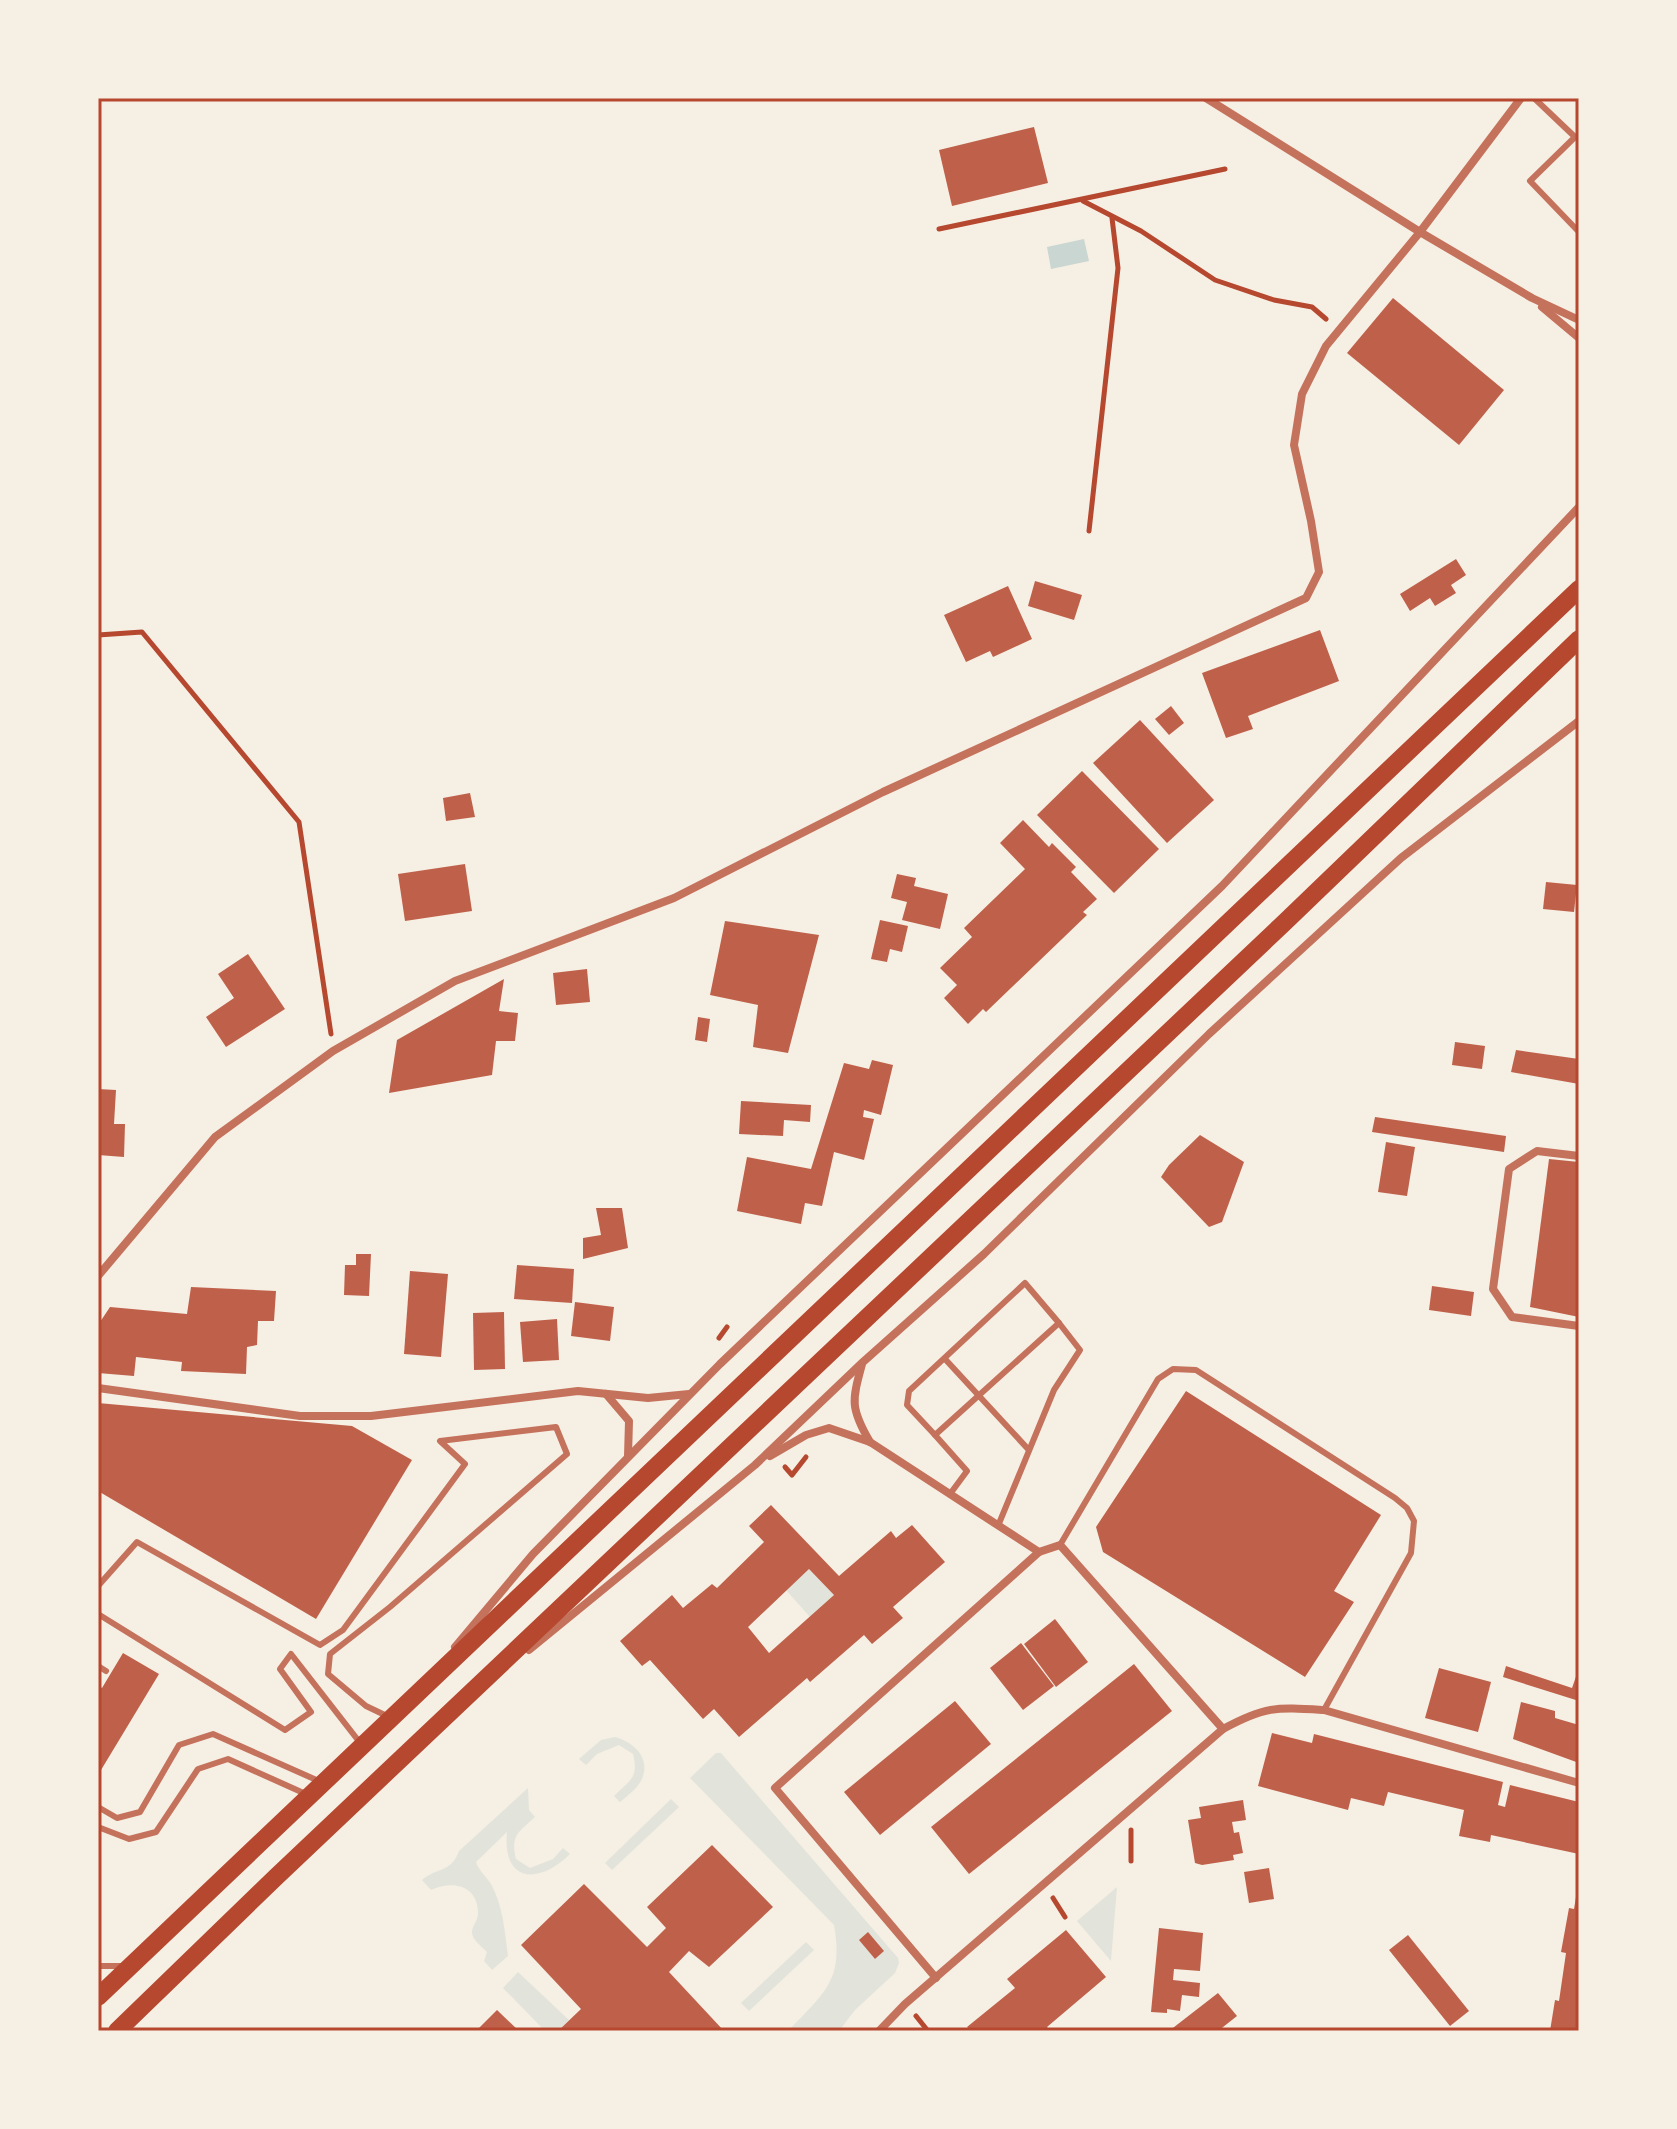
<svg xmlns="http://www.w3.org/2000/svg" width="1677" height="2129" font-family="Raleway,sans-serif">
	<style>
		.green { fill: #e2e4dc }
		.water { fill: #c9d6d2 }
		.building { fill: #bf614a; fill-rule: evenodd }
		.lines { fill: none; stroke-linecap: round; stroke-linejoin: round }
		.path { stroke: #b5482f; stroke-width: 5 }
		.service { stroke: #c5725c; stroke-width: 6 }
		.minor { stroke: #c5725c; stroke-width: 8 }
		.primary { stroke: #b5482f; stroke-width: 18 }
		.neatline { fill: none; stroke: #b5482f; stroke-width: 3 }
	</style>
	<rect width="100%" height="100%" fill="#f6efe4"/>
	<g class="green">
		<path d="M809 1569 834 1595 810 1617 786 1590Z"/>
		<path d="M615 1737C633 1742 651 1757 642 1779 638 1788 627 1796 620 1802L614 1796C630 1780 639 1778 633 1754L619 1745 597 1754 586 1765 579 1759 601 1740Z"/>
		<path d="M716 1753H721L898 1958 899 1963 895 1973 855 2010 839 2031H788C824 1993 844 1981 834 1925L690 1778Z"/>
		<path d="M528 1788 529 1810 535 1817C519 1832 510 1835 516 1859L530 1868 553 1859 563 1848 570 1854C539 1885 502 1883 507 1832L476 1862C479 1871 486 1876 491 1884 503 1905 505 1933 508 1956L492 1970 484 1961 487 1952C482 1947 471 1939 472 1931 473 1925 478 1920 478 1913 478 1885 452 1880 431 1890L422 1880C437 1867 451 1873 459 1851Z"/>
		<path d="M671 1799 679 1807 612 1870 605 1863Z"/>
		<path d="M1117 1887 1111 1961 1077 1921Z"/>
		<path d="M806 1942 814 1950 749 2011 741 2003Z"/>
		<path d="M518 1972 569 2020 558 2031H545L503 1988Z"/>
	</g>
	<path class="water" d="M1084 239 1089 261 1051 269 1047 247Z"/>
	<g class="building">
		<path d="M1034 127 1048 183 952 206 939 150Z"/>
		<path d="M1393 298 1504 390 1459 445 1347 353Z"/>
		<path d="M1456 559 1466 575 1451 585 1456 593 1435 606 1430 598 1410 611 1400 594Z"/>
		<path d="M1035 581 1082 595 1074 620 1028 606Z"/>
		<path d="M1008 586 1032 639 993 657 990 651 966 662 944 615Z"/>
		<path d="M1320 630 1339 681 1248 716 1253 729 1226 738 1202 673Z"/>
		<path d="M1171 706 1184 723 1169 735 1155 719Z"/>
		<path d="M1140 720 1214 800 1167 843 1093 763Z"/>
		<path d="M1082 771 1159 849 1114 893 1037 815Z"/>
		<path d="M470 793 475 817 446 821 443 798Z"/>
		<path d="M1023 820 1049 847 1052 843 1076 867 1071 872 1097 899 1083 912 1087 915 986 1012 983 1009 968 1024 944 998 957 985 940 968 972 937 964 928 1025 869 1000 843Z"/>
		<path d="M465 864 472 911 405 921 398 874Z"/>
		<path d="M897 874 916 878 914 886 948 894 940 929 902 920 907 902 891 898Z"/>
		<path d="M1546 882 1577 885 1574 912 1543 909Z"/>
		<path d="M880 920 908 926 902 952 890 949 887 962 871 959Z"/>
		<path d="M725 921 819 935 788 1053 753 1047 758 1005 710 995Z"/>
		<path d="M248 954 285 1009 226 1047 206 1017 234 998 218 974Z"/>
		<path d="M587 969 590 1002 556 1005 553 973Z"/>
		<path d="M504 979 499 1011 518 1013 515 1041H496L492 1075 389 1093 397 1040Z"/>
		<path d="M698 1017 710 1019 707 1042 695 1040Z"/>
		<path d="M1455 1042 1485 1046 1482 1069 1452 1065Z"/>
		<path d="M1516 1050 1579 1059V1084L1511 1072Z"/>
		<path d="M872 1060 893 1065 881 1115 864 1110 863 1117 874 1119 864 1160 834 1152 822 1206 805 1203 801 1224 737 1211 747 1157 811 1169 844 1063 869 1069Z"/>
		<path d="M98 1089 116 1090 114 1124H125L124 1157 98 1155Z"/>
		<path d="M741 1101 811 1105 810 1122 784 1120 783 1136 739 1134Z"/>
		<path d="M1375 1117 1506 1136 1504 1152 1372 1132Z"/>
		<path d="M1200 1135 1244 1162 1222 1222 1209 1227 1161 1177 1169 1165Z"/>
		<path d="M1386 1142 1415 1147 1407 1196 1378 1192Z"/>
		<path d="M1549 1159 1579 1162V1317L1530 1307Z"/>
		<path d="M596 1208H622L628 1248 583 1259V1238L601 1235Z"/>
		<path d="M356 1254H371L369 1296 344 1295 345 1265H356Z"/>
		<path d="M517 1265 574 1269 572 1303 514 1299Z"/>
		<path d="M410 1271 448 1274 441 1357 404 1354Z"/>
		<path d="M1432 1286 1474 1292 1471 1316 1429 1310Z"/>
		<path d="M191 1287 276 1291 274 1321H258L257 1345 247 1347 246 1374 181 1371 182 1362 136 1357 134 1376 98 1373V1325L110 1307 187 1314Z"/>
		<path d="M575 1302 614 1307 610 1341 571 1336Z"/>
		<path d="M504 1312 505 1369 474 1370 473 1313Z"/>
		<path d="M557 1319 559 1360 523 1362 520 1322Z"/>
		<path d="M1186 1391 1381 1515 1334 1591 1354 1602 1305 1677 1103 1552 1096 1527Z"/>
		<path d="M98 1403 352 1426 412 1460 316 1619 98 1491Z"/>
		<path d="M771 1505 839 1576 891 1531 896 1538 912 1525 945 1562 893 1607 903 1618 872 1644 864 1635 810 1682 807 1678 739 1737 714 1709 703 1719 650 1660 642 1666 620 1641 672 1595 683 1608 712 1584 717 1588 764 1542 749 1526ZM809 1569 834 1595 769 1653 748 1627Z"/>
		<path d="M1055 1619 1088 1662 1056 1687 1024 1644Z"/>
		<path d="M1021 1643 1054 1686 1023 1710 990 1668Z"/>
		<path d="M123 1653 159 1674 98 1775V1686L102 1688Z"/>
		<path d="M1134 1664 1172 1711 969 1874 931 1827Z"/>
		<path d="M1506 1666 1572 1688 1579 1668V1701L1503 1677Z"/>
		<path d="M1439 1668 1491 1682 1478 1732 1425 1718Z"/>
		<path d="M955 1701 991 1744 880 1835 844 1792Z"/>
		<path d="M1521 1702 1555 1711V1718L1579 1725V1763L1513 1739Z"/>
		<path d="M1272 1733 1312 1743 1314 1734 1503 1782 1498 1805 1505 1807 1510 1785 1579 1802V1854L1491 1835 1490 1842 1459 1836 1464 1810 1388 1792 1384 1806 1351 1798 1348 1810 1258 1786Z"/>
		<path d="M1243 1800 1246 1820 1232 1822 1234 1833 1239 1832 1243 1853 1233 1855 1234 1860 1202 1865 1195 1863 1188 1820 1201 1818 1199 1807Z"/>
		<path d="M712 1845 773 1907 709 1967 689 1951 669 1972 724 2031H558L581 2009 521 1945 584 1884 647 1947 666 1928 647 1907Z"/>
		<path d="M1269 1868 1274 1899 1249 1903 1244 1872Z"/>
		<path d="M1577 1891 1579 2031H1550L1555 2000 1559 2001 1566 1953 1561 1952 1569 1908 1574 1909Z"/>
		<path d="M1159 1928 1203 1933 1200 1971 1174 1969 1173 1980 1200 1983 1199 1997 1182 1995 1180 2011 1167 2009V2013L1151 2012Z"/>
		<path d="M1066 1930 1106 1977 1047 2027 1050 2031H971L967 2027 1015 1988 1007 1979Z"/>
		<path d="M868 1932 884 1951 875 1959 859 1940Z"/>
		<path d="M1408 1935 1469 2011 1450 2026 1389 1950Z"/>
		<path d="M1218 1993 1237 2016 1218 2031H1169Z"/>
		<path d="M497 2010 519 2031H476Z"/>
	</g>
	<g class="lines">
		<g class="path">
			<path d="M1083 201 1141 231 1215 280 1274 300 1312 307 1326 319"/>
			<path d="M939 229 1225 169"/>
			<path d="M1089 531 1118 268 1112 218"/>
			<path d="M98 635 142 632 299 822 331 1034"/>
			<path d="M719 1338 727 1327"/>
			<path d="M785 1467 792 1475 806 1457"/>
			<path d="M1131 1830V1861"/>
			<path d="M1053 1898 1065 1917"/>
			<path d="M916 2016 928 2031"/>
		</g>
		<g class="service">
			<path d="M1534 98 1575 137 1530 181 1579 232"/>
			<path d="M945 1359 1028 1449"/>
			<path d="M935 1435 907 1405 909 1391 1025 1283 1059 1323"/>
			<path d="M950 1494 967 1471 935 1435 1059 1323 1080 1350 1054 1390 998 1526"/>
			<path d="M1060 1545 1158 1379 1173 1369 1196 1370 1395 1498 1407 1508 1414 1521 1411 1553 1324 1710"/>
			<path d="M98 1586 137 1542 320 1645 343 1630 465 1464 440 1441 556 1427 567 1454 390 1607 330 1654 328 1674 366 1706 389 1717"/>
			<path d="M98 1614 285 1730 311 1712 280 1669 291 1654 361 1744"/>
			<path d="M98 1666 106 1671"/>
			<path d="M98 1807 117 1818 140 1812 179 1745 213 1734 321 1782"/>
			<path d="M98 1827 129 1839 156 1832 198 1769 228 1759 308 1795"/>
			<path d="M98 1966H122"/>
		</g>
		<g class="minor">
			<path d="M1206 98 1420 232 1532 298 1579 320"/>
			<path d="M1542 307 1579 338"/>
			<path d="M1579 1156 1537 1151 1509 1169 1493 1289 1512 1317 1579 1326"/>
			<path d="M98 1276 215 1137 333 1051 455 981 674 898 883 792 1306 598 1319 572 1311 521 1294 445 1302 394 1326 346 1420 232 1521 98"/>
			<path d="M862 1364C852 1401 850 1408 870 1442"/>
			<path d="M98 1388 300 1416H371L578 1391 648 1398 689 1394"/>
			<path d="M606 1394 629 1421 628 1456"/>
			<path d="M770 1456 806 1435 829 1428 870 1442 1039 1552 1060 1545 1223 1729"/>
			<path d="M455 1647 533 1554 720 1364 1222 886 1579 507"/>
			<path d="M529 1650 755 1465 863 1362 984 1254 1209 1034 1401 858 1579 721"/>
			<path d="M936 1978 775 1788 1039 1552"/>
			<path d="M879 2031 905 2004 1223 1729C1265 1706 1276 1707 1324 1710L1579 1783"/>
		</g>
		<g class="primary">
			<path d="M98 1997 1579 589"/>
			<path d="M117 2031 276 1877 1285 922 1579 639"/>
		</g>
	</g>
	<rect width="1677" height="2129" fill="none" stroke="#f6efe4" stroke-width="200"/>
	<rect x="100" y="100" width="1477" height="1929" class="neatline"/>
</svg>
